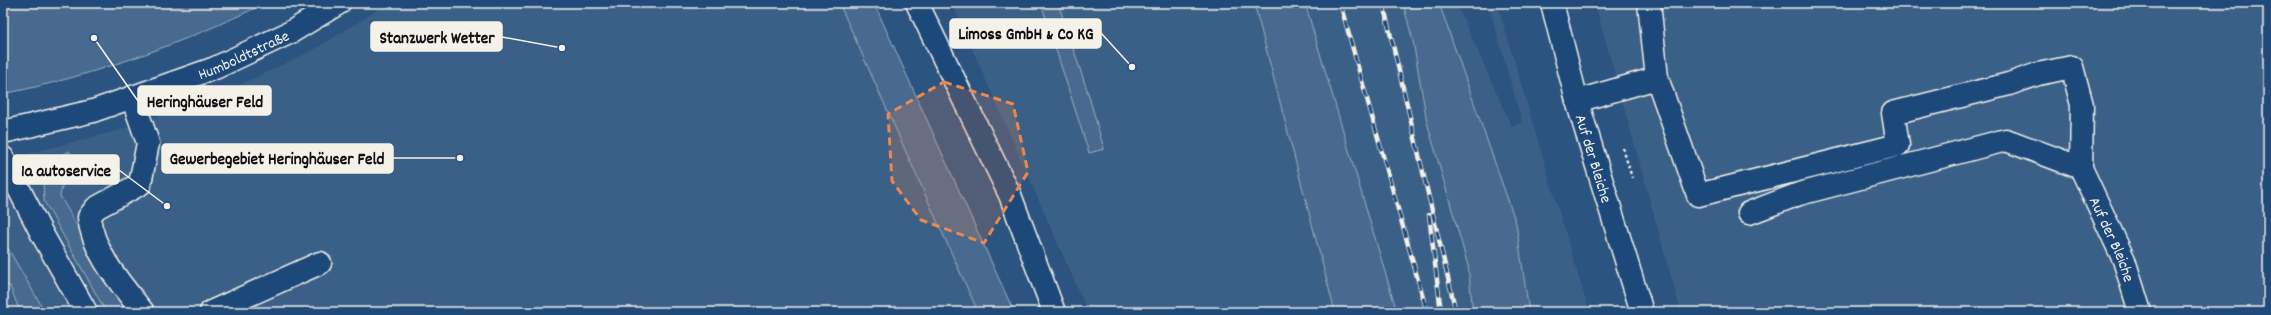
<svg xmlns="http://www.w3.org/2000/svg" width="2271" height="315" font-family="Dekko,sans-serif">
	<style>
		.built { fill: #3b6088 }
		.green { fill: #496b90; stroke: #9eaebc }
		.lines { fill: none; stroke-linecap: round; stroke-linejoin: round }
		.minor-casing { stroke: #f4f1e8; stroke-width: 25 }
		.major-casing { stroke: #f4f1e8; stroke-width: 25 }
		.path { stroke: #f4f1e8; stroke-width: 2.5; stroke-dasharray: 3 3; stroke-linecap: butt }
		.minor { stroke: #1f4a7a; stroke-width: 22 }
		.major { stroke: #1f4a7a; stroke-width: 22 }
		.rail-casing { stroke: #f4f1e8; stroke-width: 4.5 }
		.rail { stroke: #1f4a7a; stroke-width: 3; stroke-dasharray: 9; stroke-linecap: butt }
		.marked { fill: #ec874e; fill-opacity: 0.2; stroke: #ec874e; stroke-width: 3; stroke-dasharray: 8 5; stroke-linejoin: round }
		.labels { text-anchor: middle; stroke-width: 3.5; stroke-linejoin: round; paint-order: stroke }
		.street-label { font-size: 16px; fill: #f4f1e8; stroke: #1f4a7a }
		.leader { fill: none; stroke: #f4f1e8; stroke-width: 1.5 }
		.callout-dot { fill: #f4f1e8; stroke: #1f4a7a; stroke-width: 1.5 }
		.callout { fill: #f4f1e8; stroke: #f4f1e8; stroke-width: 1.5 }
		.callout-label { font-size: 17px; text-anchor: middle; font-weight: bold; fill: #111 }
	</style>
	<rect width="100%" height="100%" fill="#2c5481"/>
	<filter id="ink" filterUnits="userSpaceOnUse"><feTurbulence type="fractalNoise" baseFrequency=".025" numOctaves="2"/><feDisplacementMap in="SourceGraphic" scale="8" xChannelSelector="R" yChannelSelector="G"/><feConvolveMatrix kernelMatrix="1 2 1 2 8 2 1 2 1" color-interpolation-filters="sRGB"/></filter>
	<g filter="url(#ink)">
		<g class="built">
			<path d="M389 3H839L978 312H3V160L121 130 233 88 312 51Z"/>
			<path d="M952 3H1254L1335 312H1088Z"/>
			<path d="M1305 3H1403L1413 41 1427 122 1468 266 1473 312H1397Z"/>
			<path d="M1439 3H1456L1512 127 1522 122 1488 3H1497L1589 312H1529L1516 223Z"/>
			<path d="M1595 3H2268V312H1681Z"/>
		</g>
		<g class="green">
			<path d="M3 3H266C183 43 94 76 3 94Z"/>
			<path d="M839 3H874L1014 312H978Z"/>
			<path d="M1041 3H1058L1088 93 1104 149 1089 153Z"/>
			<path d="M1254 3H1305L1397 312H1335Z"/>
			<path d="M1403 3H1439L1516 223 1529 312H1473L1468 266 1427 122 1413 41Z"/>
			<path d="M69 151 76 164 65 174 60 196 127 312H106L44 201 43 180 45 172 52 162Z"/>
			<path d="M6 245 45 312H20L10 286 3 285V247Z"/>
		</g>
		<g class="lines">
			<g class="minor-casing">
				<g id="minor">
					<path id="s1" d="M1552 3 1577 101 1642 312"/>
					<path id="s2" d="M1649 3 1657 78 1698 195 1898 145 1893 113 2009 84 2038 74 2072 67 2082 105 2081 168 2124 260 2140 312"/>
					<path d="M132 97 148 143 140 184 96 208 89 217C93 253 121 284 143 312"/>
					<path d="M1577 101 1657 78"/>
					<path id="s3" d="M3 132 93 111 215 68 291 32 339 3"/>
					<path d="M3 158 42 234 86 312"/>
					<path d="M1749 213 1799 194 2006 140 2081 168"/>
					<path d="M211 312 320 263"/>
				</g>
			</g>
			<g class="major-casing">
				<path id="major" d="M917 3 1010 195 1054 312"/>
			</g>
			<path class="path" d="M1623 148 1632 178"/>
			<use href="#minor" class="minor"/>
			<use href="#major" class="major"/>
			<g class="rail-casing">
				<g id="rail">
					<path d="M1340 3 1427 312"/>
					<path d="M1383 3 1456 312"/>
					<path d="M1429 215 1441 312"/>
				</g>
			</g>
			<use href="#rail" class="rail"/>
		</g>
	</g>
	<path class="marked" d="M944 82 1013 104 1028 172 984 243 921 220 892 181 888 114Z"/>
	<g class="labels">
		<g class="street-label">
			<text dy="6" stroke="none"><textPath href="#s3" startOffset="253">Humboldtstraße</textPath></text>
			<text dy="6" stroke="none"><textPath href="#s1" startOffset="161">Auf der Bleiche</textPath></text>
			<text dy="6" stroke="none"><textPath href="#s2" startOffset="803">Auf der Bleiche</textPath></text>
		</g>
	</g>
	<path class="leader" d="M1132 67L1101 33M562 48L502 37M94 38L138 101M460 158L393 158M167 206L119 170"/>
	<g class="callout-dot">
		<circle cx="1132" cy="67" r="4"/>
		<circle cx="562" cy="48" r="4"/>
		<circle cx="94" cy="38" r="4"/>
		<circle cx="460" cy="158" r="4"/>
		<circle cx="167" cy="206" r="4"/>
	</g>
	<g class="callout">
		<rect x="950" y="19" width="151" height="29" rx="4"/>
		<rect x="371" y="22" width="131" height="29" rx="4"/>
		<rect x="138" y="86" width="133" height="29" rx="4"/>
		<rect x="162" y="144" width="231" height="29" rx="4"/>
		<rect x="13" y="155" width="106" height="29" rx="4"/>
	</g>
	<g class="callout-label">
		<text x="1026" y="39">Limoss GmbH &amp; Co KG</text>
		<text x="437" y="43">Stanzwerk Wetter</text>
		<text x="205" y="107">Heringhäuser Feld</text>
		<text x="277" y="164">Gewerbegebiet Heringhäuser Feld</text>
		<text x="66" y="176">1a autoservice</text>
	</g>
	<rect width="2271" height="315" fill="none" stroke="#1f4a7a" stroke-width="16"/>
	<rect x="8" y="8" width="2255" height="299" fill="none" stroke="#f4f1e8" stroke-width="1.5" filter="url(#ink)"/>
</svg>
